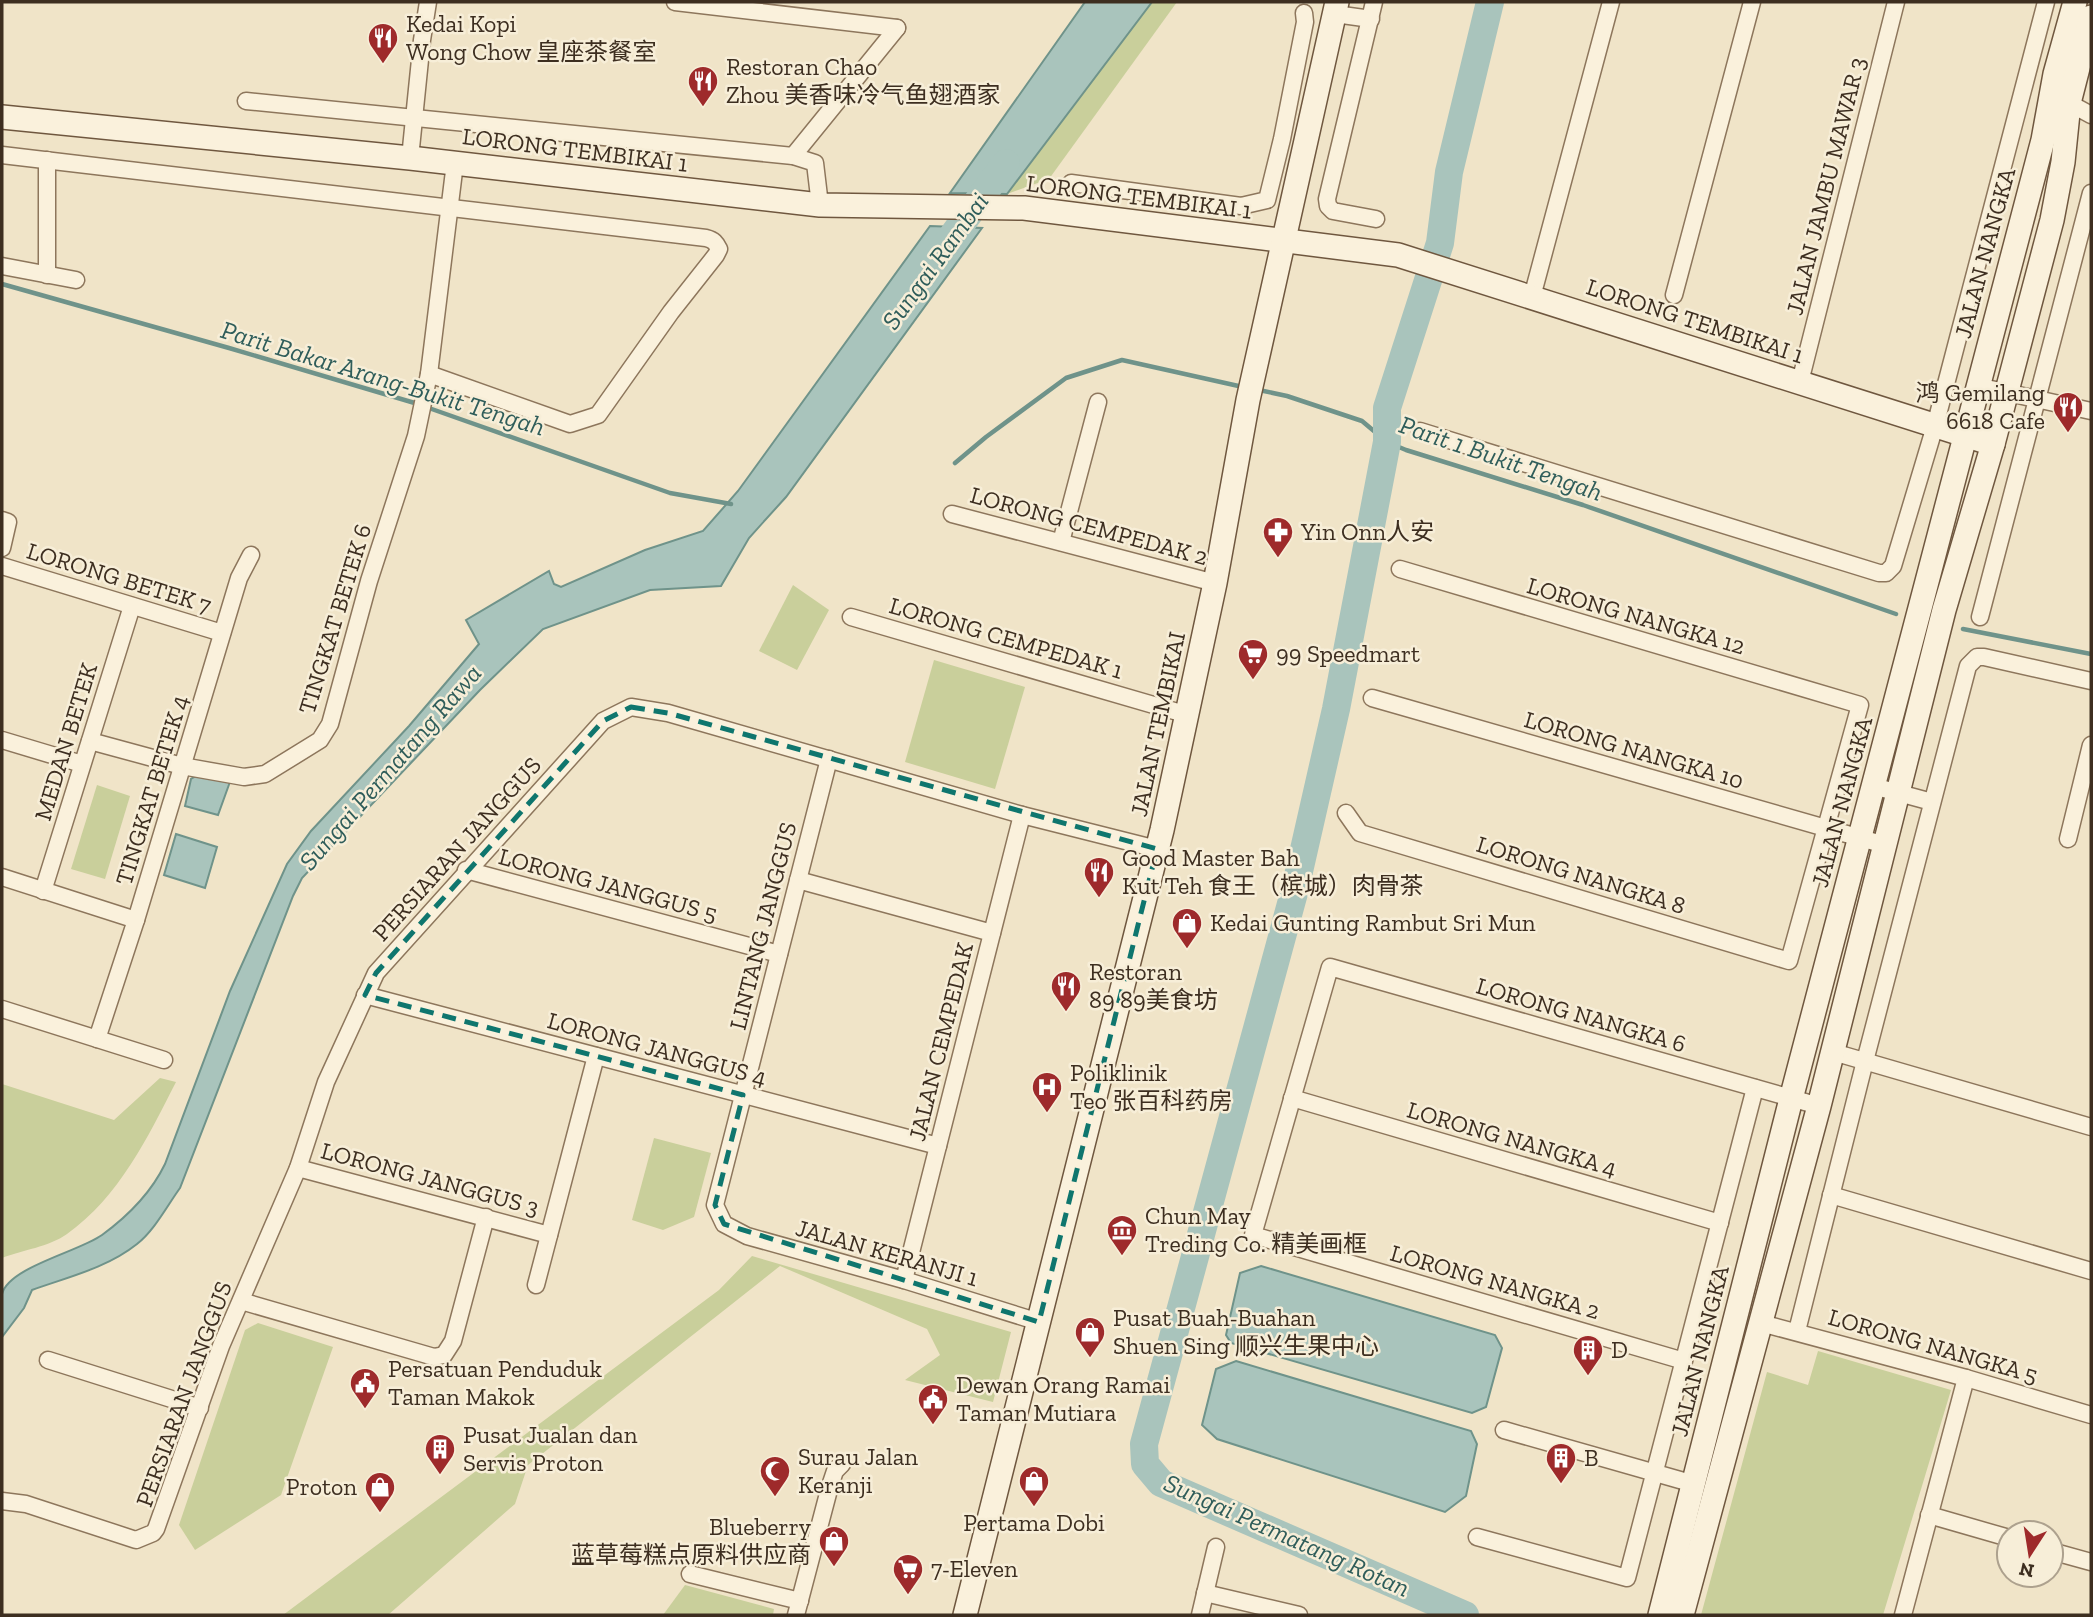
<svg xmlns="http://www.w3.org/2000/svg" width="2093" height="1617" font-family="'Zilla Slab','Noto Sans SC',serif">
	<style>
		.green { fill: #c9cf9b }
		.water { fill: #a9c4bc; stroke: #6f938a; stroke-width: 2 }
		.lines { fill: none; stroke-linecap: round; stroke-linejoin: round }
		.stream { stroke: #6f938a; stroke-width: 4.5 }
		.river { stroke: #a9c4bc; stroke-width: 28 }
		.street-casing { stroke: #8d765c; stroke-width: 19 }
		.secondary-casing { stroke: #6f573f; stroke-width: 26 }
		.street { stroke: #faf1dc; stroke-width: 16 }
		.secondary { stroke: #faf1dc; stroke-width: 23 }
		.marked { fill: none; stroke: #0f766e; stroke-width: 5; stroke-dasharray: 14 9; stroke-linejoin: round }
		.labels { text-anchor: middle; stroke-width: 5; stroke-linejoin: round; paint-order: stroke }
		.poi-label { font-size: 24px; fill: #3d2e20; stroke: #f7eed8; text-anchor: start }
		.street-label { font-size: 24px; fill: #3d2e20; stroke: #f7eed8 }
		.water-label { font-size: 26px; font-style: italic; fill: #2f5d5a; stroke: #f7eed8 }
	</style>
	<rect width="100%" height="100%" fill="#f0e4c8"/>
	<g class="green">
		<path d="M1152 2H1177L1049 179 1007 194Z"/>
		<path d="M793 585 829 610 797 670 759 651Z"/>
		<path d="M934 660 1025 687 995 789 905 762Z"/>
		<path d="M97 785 130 796 105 879 71 869Z"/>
		<path d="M160 1078 176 1082C148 1137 119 1197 67 1234 49 1247 22 1250 2 1258V1084L114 1120Z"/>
		<path d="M654 1138 711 1153 694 1217 663 1230 632 1220Z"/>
		<path d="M752 1256 1011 1332 993 1402 905 1380 940 1355 927 1329 780 1266 528 1465 515 1504 388 1615H283L719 1290Z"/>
		<path d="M258 1323 333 1347 281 1495 195 1550 179 1525 245 1330Z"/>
		<path d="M1818 1351 1951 1390 1883 1615H1701L1767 1372 1808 1385Z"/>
		<path d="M685 1585 774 1609 773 1615H663Z"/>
	</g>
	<g class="water">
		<path d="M1085 2H1152L1007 194 950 193Z"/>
		<path d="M930 226 982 228 786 497 749 538 721 586 650 590 543 629 480 690 302 878 293 896 180 1188C167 1206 154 1231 137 1244 107 1268 68 1277 32 1290L24 1308 2 1337C2 1325 0 1307 2 1294 9 1267 78 1252 102 1235 128 1216 151 1193 165 1164L230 991 287 864 311 831 409 726 479 644 466 620 549 571 554 584 561 587 645 550 703 531 738 491Z"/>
		<path d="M204 771 231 779 218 815 185 806 191 779Z"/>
		<path d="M176 834 217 847 205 888 164 875Z"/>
		<path d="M1261 1266 1495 1335 1502 1348 1486 1407 1472 1413 1231 1343 1226 1335 1240 1273Z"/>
		<path d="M1236 1361 1471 1431 1477 1444 1466 1496 1445 1512 1217 1439 1202 1425 1216 1369Z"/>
	</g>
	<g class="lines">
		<g class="stream">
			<path d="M2 284 229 348 418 404"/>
			<path d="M1259 390 1287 396 1362 421 1387 442 1406 450 1583 505 1896 614"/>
			<path d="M426 407 670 493 731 504"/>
			<path d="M955 463 986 437 1066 378 1122 360 1243 387"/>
			<path d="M1963 629 2091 654"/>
		</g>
		<g class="river">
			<path d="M937 257 1006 163"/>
			<path d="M1465 1615 1161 1483 1145 1464 1144 1444 1295 889 1336 709 1387 442V408L1440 243 1449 172 1490 2"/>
		</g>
		<g class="street-casing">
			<g id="street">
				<path d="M675 2 897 28"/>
				<path d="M1374 2 1327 199 1328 206 1333 211 1376 219"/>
				<path d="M1335 14 1371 19"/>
				<path d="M246 101 793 156 815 163 820 205"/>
				<path d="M2069 103 2091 115"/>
				<path d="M2 155 706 238C714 240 716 243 719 249L716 255 671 312 598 415 570 424 429 374"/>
				<path d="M793 156 897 28"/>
				<path d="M410 158 422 40 428 2"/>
				<path d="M47 160V275"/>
				<path d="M1071 183 1241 206 1267 200 1282 139 1305 22 1304 13"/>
				<path d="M2 266 76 280"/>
				<path d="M1674 295 1752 2"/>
				<path d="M1532 297 1611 2"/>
				<path d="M1800 382 1896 2"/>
				<path d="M1977 386 2091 411"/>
				<path d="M1420 431 1879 573H1886L1893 566 1935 426 2046 2"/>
				<path d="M952 514 1215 583"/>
				<path d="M2 520 8 522 2 548"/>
				<path d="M1061 542 1098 402"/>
				<path d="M2 566 222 633"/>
				<path d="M851 617 1188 715"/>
				<path d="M1980 617 2091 193"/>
				<path d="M1372 698 1885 845"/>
				<path d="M2 740 82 764"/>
				<path d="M90 741 182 766 244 777 265 774 320 740 330 724 369 581 416 436 429 374 455 163"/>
				<path d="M829 759 715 1205 724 1224 747 1236 904 1280 1039 1322"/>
				<path d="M1873 786 1932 802"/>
				<path d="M1346 813 1360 833 1789 961 1860 705 1400 569"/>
				<path d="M2068 839 2091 745"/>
				<path d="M466 870 779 954"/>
				<path d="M2 877 136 920"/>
				<path d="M798 880 992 933"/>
				<path d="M43 891 132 606"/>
				<path d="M365 995 938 1146"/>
				<path d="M2 1009 164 1060"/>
				<path d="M97 1039 136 920 239 578 251 555"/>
				<path d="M1833 1052 2091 1127"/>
				<path d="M1292 1098 1720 1223"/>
				<path d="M298 1168 549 1235"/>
				<path d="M1831 1195 2091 1271"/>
				<path d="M904 1280 1022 815"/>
				<path d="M536 1285 596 1056"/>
				<path d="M241 1301 434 1357 444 1355 453 1341 486 1217"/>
				<path d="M1761 1323 1966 1378 2091 1415"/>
				<path d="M1797 1331 1865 1061 1968 666 1977 657H1984L2091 681"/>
				<path d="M48 1360 200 1408"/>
				<path d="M1684 1361 1253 1235 1330 967 1819 1106"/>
				<path d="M1504 1430 1694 1484"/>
				<path d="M2 1501 26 1504 136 1540 153 1533 156 1529 221 1346 298 1168 326 1082 376 973 603 721 631 707 668 713 1022 815 1157 849"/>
				<path d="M1929 1515 2009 1538"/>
				<path d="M1477 1537 1627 1578 1755 1088"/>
				<path d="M2051 1551 2091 1562"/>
				<path d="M690 1574 800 1601"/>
				<path d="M1205 1593 1299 1615"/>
				<path d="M796 1615 830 1486 835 1471 842 1464"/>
				<path d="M1200 1615 1216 1547"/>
				<path d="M1903 1615 1966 1378"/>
			</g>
		</g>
		<g class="secondary-casing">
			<g id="secondary">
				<path d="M2 117 410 158 820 205 1024 208 1398 255 1993 444"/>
				<path d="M965 1615 1162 830 1215 583 1248 400 1337 2"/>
				<path d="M1660 1615 1791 1099 2043 140 2055 74 2075 2"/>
				<path d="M1682 1615 1819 1106 1944 610 1993 444 2052 220 2063 162 2069 103 2091 17"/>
			</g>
		</g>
		<use href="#street" class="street"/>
		<use href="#secondary" class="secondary"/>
	</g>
	<path class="marked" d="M631 707 668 713 1157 849 1039 1322 724 1224 715 1205 743 1095 365 995 376 973 603 721Z"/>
	<defs>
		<g id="restaurant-pin" transform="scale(1.575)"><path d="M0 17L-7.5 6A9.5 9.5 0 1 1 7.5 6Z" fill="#9e2a2b" stroke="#f7eed8"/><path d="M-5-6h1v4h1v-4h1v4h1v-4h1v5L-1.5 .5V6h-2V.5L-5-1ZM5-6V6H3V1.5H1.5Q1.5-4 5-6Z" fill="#fff"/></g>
		<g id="pharmacy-pin" transform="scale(1.575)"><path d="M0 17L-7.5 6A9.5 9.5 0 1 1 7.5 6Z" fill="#9e2a2b" stroke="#f7eed8"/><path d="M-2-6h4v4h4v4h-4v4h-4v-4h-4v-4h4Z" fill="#fff"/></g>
		<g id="supermarket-pin" transform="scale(1.575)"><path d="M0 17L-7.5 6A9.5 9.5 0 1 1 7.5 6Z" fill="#9e2a2b" stroke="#f7eed8"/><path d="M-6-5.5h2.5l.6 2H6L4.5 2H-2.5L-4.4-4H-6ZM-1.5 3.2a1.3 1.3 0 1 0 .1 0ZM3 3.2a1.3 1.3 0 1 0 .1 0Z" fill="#fff"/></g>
		<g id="shop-pin" transform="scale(1.575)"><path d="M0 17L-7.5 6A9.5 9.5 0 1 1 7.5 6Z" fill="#9e2a2b" stroke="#f7eed8"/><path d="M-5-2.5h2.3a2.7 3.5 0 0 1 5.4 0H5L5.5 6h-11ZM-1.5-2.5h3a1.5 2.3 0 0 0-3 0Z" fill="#fff"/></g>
		<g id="hospital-pin" transform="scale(1.575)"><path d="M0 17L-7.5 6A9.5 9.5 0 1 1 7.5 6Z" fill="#9e2a2b" stroke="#f7eed8"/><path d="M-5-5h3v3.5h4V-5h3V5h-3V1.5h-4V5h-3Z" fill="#fff"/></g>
		<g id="museum-pin" transform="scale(1.575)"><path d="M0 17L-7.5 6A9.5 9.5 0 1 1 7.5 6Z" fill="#9e2a2b" stroke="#f7eed8"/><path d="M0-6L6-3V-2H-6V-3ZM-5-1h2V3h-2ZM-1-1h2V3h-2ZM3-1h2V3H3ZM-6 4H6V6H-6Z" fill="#fff"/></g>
		<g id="building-pin" transform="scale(1.575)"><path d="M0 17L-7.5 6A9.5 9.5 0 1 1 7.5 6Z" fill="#9e2a2b" stroke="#f7eed8"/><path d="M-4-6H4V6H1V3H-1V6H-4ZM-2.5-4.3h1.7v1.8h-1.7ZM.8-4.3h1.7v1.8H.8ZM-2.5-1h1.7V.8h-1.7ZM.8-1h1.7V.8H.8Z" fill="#fff"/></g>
		<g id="civic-pin" transform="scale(1.575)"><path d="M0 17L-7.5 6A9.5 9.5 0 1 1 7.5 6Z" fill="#9e2a2b" stroke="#f7eed8"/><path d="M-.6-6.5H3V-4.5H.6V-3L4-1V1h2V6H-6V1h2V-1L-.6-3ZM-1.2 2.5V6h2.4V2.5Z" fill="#fff"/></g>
		<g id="mosque-pin" transform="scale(1.575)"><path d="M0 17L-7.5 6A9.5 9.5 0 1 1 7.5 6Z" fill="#9e2a2b" stroke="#f7eed8"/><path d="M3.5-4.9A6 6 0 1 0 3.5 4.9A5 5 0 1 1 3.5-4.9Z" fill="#fff"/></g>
	</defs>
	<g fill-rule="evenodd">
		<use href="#restaurant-pin" x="383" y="38"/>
		<use href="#restaurant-pin" x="703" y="81"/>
		<use href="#restaurant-pin" x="2068" y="407"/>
		<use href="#pharmacy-pin" x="1278" y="532"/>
		<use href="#supermarket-pin" x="1253" y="654"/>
		<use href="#restaurant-pin" x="1099" y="872"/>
		<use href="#shop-pin" x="1187" y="923"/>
		<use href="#restaurant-pin" x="1066" y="986"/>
		<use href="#hospital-pin" x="1047" y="1087"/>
		<use href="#museum-pin" x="1122" y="1230"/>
		<use href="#shop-pin" x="1090" y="1332"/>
		<use href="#building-pin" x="1588" y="1350"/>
		<use href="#civic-pin" x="365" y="1383"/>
		<use href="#civic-pin" x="933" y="1399"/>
		<use href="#building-pin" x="440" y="1449"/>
		<use href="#building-pin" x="1561" y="1458"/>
		<use href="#mosque-pin" x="775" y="1471"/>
		<use href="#shop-pin" x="1034" y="1481"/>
		<use href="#shop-pin" x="380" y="1487"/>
		<use href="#shop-pin" x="834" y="1541"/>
		<use href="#supermarket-pin" x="908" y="1569"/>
	</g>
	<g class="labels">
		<g class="poi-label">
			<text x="406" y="32">Kedai Kopi<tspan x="406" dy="28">Wong Chow 皇座茶餐室</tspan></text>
			<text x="726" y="75">Restoran Chao<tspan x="726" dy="28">Zhou 美香味冷气鱼翅酒家</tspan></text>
			<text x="2045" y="401" text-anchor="end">鸿 Gemilang<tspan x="2045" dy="28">6618 Cafe</tspan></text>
			<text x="1301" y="540">Yin Onn人安</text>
			<text x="1276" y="662">99 Speedmart</text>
			<text x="1122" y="866">Good Master Bah<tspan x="1122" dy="28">Kut Teh 食王（槟城）肉骨茶</tspan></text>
			<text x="1210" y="931">Kedai Gunting Rambut Sri Mun</text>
			<text x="1089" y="980">Restoran<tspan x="1089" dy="28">89 89美食坊</tspan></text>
			<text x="1070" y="1081">Poliklinik<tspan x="1070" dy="28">Teo 张百科药房</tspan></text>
			<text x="1145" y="1224">Chun May<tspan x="1145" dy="28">Treding Co. 精美画框</tspan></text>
			<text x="1113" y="1326">Pusat Buah-Buahan<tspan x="1113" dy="28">Shuen Sing 顺兴生果中心</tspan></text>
			<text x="1611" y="1358">D</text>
			<text x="388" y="1377">Persatuan Penduduk<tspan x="388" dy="28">Taman Makok</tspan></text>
			<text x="956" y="1393">Dewan Orang Ramai<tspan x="956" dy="28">Taman Mutiara</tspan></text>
			<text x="463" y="1443">Pusat Jualan dan<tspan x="463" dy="28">Servis Proton</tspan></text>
			<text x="798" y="1465">Surau Jalan<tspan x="798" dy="28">Keranji</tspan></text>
			<text x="1584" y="1466">B</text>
			<text x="357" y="1495" text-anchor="end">Proton</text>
			<text x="1034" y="1531" text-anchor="middle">Pertama Dobi</text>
			<text x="811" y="1535" text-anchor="end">Blueberry<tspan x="811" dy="28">蓝草莓糕点原料供应商</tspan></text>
			<text x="931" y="1577">7-Eleven</text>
		</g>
		<g class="street-label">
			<text transform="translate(575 150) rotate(7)" y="8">LORONG TEMBIKAI 1</text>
			<text transform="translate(1826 186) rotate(-76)" y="8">JALAN JAMBU MAWAR 3</text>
			<text transform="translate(1139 197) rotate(7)" y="8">LORONG TEMBIKAI 1</text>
			<text transform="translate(1985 253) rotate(-75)" y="8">JALAN NANGKA</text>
			<text transform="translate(1695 321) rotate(18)" y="8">LORONG TEMBIKAI 1</text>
			<text transform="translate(1089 526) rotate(15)" y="8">LORONG CEMPEDAK 2</text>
			<text transform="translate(119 578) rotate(17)" y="8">LORONG BETEK 7</text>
			<text transform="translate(1636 616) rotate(16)" y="8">LORONG NANGKA 12</text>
			<text transform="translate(335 619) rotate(-73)" y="8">TINGKAT BETEK 6</text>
			<text transform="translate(1006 638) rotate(16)" y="8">LORONG CEMPEDAK 1</text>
			<text transform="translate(1158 724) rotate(-78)" y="8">JALAN TEMBIKAI</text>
			<text transform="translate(66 742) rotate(-73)" y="8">MEDAN BETEK</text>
			<text transform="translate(1634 750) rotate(16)" y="8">LORONG NANGKA 10</text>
			<text transform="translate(152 790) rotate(-73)" y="8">TINGKAT BETEK 4</text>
			<text transform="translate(1842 802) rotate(-75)" y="8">JALAN NANGKA</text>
			<text transform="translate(457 849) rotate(-48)" y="8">PERSIARAN JANGGUS</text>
			<text transform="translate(1581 875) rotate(17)" y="8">LORONG NANGKA 8</text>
			<text transform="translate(608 885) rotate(15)" y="8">LORONG JANGGUS 5</text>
			<text transform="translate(763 926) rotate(-76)" y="8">LINTANG JANGGUS</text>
			<text transform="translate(1581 1015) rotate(16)" y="8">LORONG NANGKA 6</text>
			<text transform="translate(941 1042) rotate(-76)" y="8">JALAN CEMPEDAK</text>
			<text transform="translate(657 1049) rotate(15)" y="8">LORONG JANGGUS 4</text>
			<text transform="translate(1512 1139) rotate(16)" y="8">LORONG NANGKA 4</text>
			<text transform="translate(430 1179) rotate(15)" y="8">LORONG JANGGUS 3</text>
			<text transform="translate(887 1253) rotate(16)" y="8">JALAN KERANJI 1</text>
			<text transform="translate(1495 1282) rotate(16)" y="8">LORONG NANGKA 2</text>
			<text transform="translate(1933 1346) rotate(16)" y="8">LORONG NANGKA 5</text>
			<text transform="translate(1700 1351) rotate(-76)" y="8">JALAN NANGKA</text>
			<text transform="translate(184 1394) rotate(-70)" y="8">PERSIARAN JANGGUS</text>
		</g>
		<g class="water-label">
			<text transform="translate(935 261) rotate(-54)" y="9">Sungai Rambai</text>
			<text transform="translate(383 378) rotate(17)" y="9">Parit Bakar Arang-Bukit Tengah</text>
			<text transform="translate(1501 458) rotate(19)" y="9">Parit 1 Bukit Tengah</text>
			<text transform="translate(390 767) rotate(-49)" y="9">Sungai Permatang Rawa</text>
			<text transform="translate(1287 1535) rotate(24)" y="9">Sungai Permatang Rotan</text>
		</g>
	</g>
	<rect width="2093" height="1617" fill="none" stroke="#3d2e20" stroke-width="7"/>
	<g transform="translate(2030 1554) rotate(192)"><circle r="33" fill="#f7eed8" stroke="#ada18e" stroke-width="2"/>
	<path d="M0-5L12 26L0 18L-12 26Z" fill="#9e2a2b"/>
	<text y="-10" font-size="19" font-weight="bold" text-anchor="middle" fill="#3d2e20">N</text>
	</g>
</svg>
